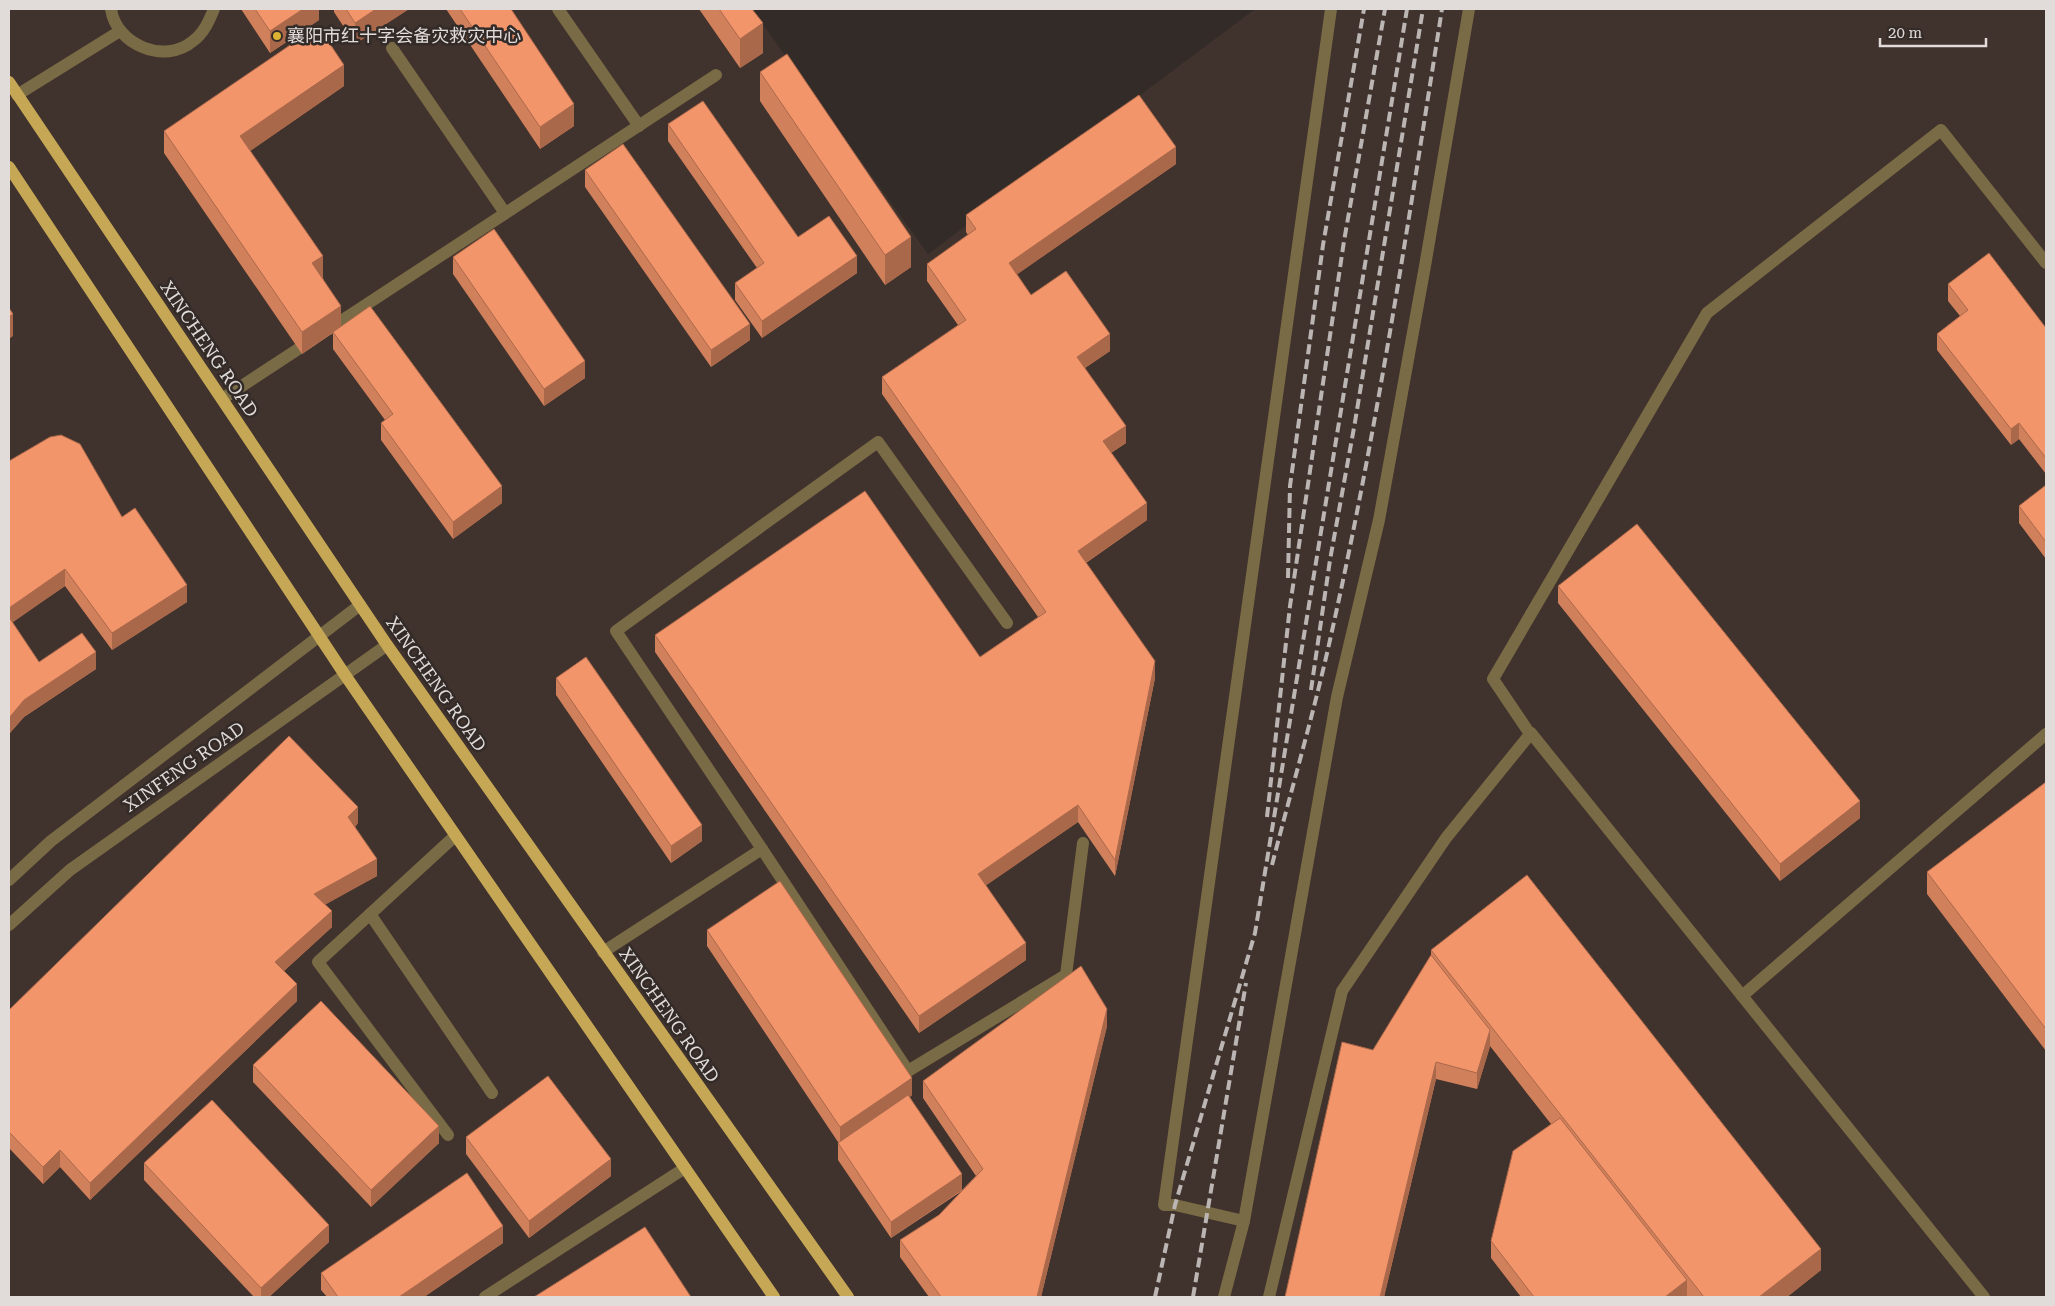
<svg xmlns="http://www.w3.org/2000/svg" width="2055" height="1306" font-family="'Roboto Serif','Noto Sans SC',serif">
	<style>
		.built { fill: #40322c }
		.lines { fill: none; stroke-linecap: round; stroke-linejoin: round }
		.minor { stroke: #796b45; stroke-width: 12 }
		.major { stroke: #c5a755; stroke-width: 12 }
		.rail { stroke: #bbb6b4; stroke-width: 4; stroke-dasharray: 10 5; stroke-linecap: butt }
		.wall { fill: #d1805c }
		.shaded-wall { fill: #aa684b }
		.building { fill: #f3956b; stroke: #aa684b }
		.poi-dot { fill: #dcb233; stroke: #332b28; stroke-width: 2 }
		.labels { text-anchor: middle; stroke-width: 5; stroke-linejoin: round; paint-order: stroke }
		.poi-label { font-size: 18px; fill: #e1dcda; stroke: #332b28; text-anchor: start }
		.street-label { font-size: 18px; fill: #e1dcda; stroke: #332b28 }
	</style>
	<rect width="100%" height="100%" fill="#332b28"/>
	<path class="built" d="M9 9H752L928 254 1255 9H2046V1297H9Z"/>
	<g class="lines">
		<g class="minor">
			<path d="M111 9C116 45 165 65 193 41 204 33 209 21 214 9"/>
			<path d="M558 9 639 126"/>
			<path d="M392 48 505 213"/>
			<path d="M17 95 120 31"/>
			<path d="M329 329 716 75"/>
			<path d="M222 399 312 340"/>
			<path d="M1530 734 1493 679 1707 313 1941 130 2046 263"/>
			<path d="M762 849 616 631 878 442 1007 623"/>
			<path d="M9 880 51 841 360 605"/>
			<path d="M370 914 492 1093"/>
			<path d="M9 925 70 870 387 645"/>
			<path d="M603 952 762 849 908 1071 1066 975 1083 843"/>
			<path d="M1742 996 2046 734"/>
			<path d="M448 1135 318 962 455 836"/>
			<path d="M1244 1221 1175 1205H1164L1331 9"/>
			<path d="M485 1297 685 1168"/>
			<path d="M1224 1297 1244 1221 1337 697 1379 520 1425 266 1469 9"/>
			<path d="M1269 1297 1342 991 1446 838 1531 733 1984 1297"/>
		</g>
		<g class="major">
			<path d="M9 82 387 645 848 1297"/>
			<path d="M9 167 345 675 774 1297"/>
		</g>
		<g class="rail">
			<path d="M1288 578 1290 486 1323 245 1364 9"/>
			<path d="M1311 690 1330 560 1355 422 1423 9"/>
			<path d="M1267 817 1290 606 1344 241 1385 9"/>
			<path d="M1272 865C1292 787 1315 709 1332 631 1378 425 1409 217 1442 9"/>
			<path d="M1155 1297 1175 1205 1255 933 1407 9"/>
			<path d="M1193 1297 1246 983"/>
		</g>
	</g>
	<g class="wall">
		<path d="M241 9H319V20L270 53Z"/>
		<path d="M334 9H409L355 44 334 12Z"/>
		<path d="M446 9H511L574 126 540 149Z"/>
		<path d="M699 9H752L763 53 740 68Z"/>
		<path d="M760 72 911 267 885 285 760 101Z"/>
		<path d="M344 86 250 151 323 278 341 327 502 503 453 539 381 440V423L385 420 333 349V333L302 354 164 153V131Z"/>
		<path d="M668 124 798 237 857 273 762 338 735 300V283L757 268 668 141Z"/>
		<path d="M1176 164 1017 274 1031 295 1110 351 1085 368 1126 443 1111 453 1147 520 1086 563 1155 678 1115 876 1078 822 986 885 1026 960 919 1033 655 652V635L980 657 1038 617 882 394V377L958 325 927 281V264L968 235 966 232V215Z"/>
		<path d="M585 170 750 340 711 367 585 187Z"/>
		<path d="M453 257 585 378 544 406 453 274Z"/>
		<path d="M1948 284 2046 328V474L2019 439 2011 445 1937 350V334L1960 316 1948 301Z"/>
		<path d="M9 461 122 517 187 602 112 650 65 586 12 622 39 662 96 669 24 717 9 734Z"/>
		<path d="M2046 485V559L2019 523V506Z"/>
		<path d="M1558 586 1860 818 1780 881 1558 603Z"/>
		<path d="M556 678 702 841 671 863 556 695Z"/>
		<path d="M2046 782V1051L1927 894V872Z"/>
		<path d="M358 823 355 827 377 876 325 904 332 927 284 971 297 1001 90 1200 60 1167 43 1184 9 1148V1010Z"/>
		<path d="M707 930 912 1095 910 1097 962 1190 976 1176 923 1098V1081L1107 1026 1041 1297H929L900 1257V1240L939 1215 962 1191 891 1238 838 1160V1142L707 946Z"/>
		<path d="M1431 950 1821 1270 1787 1297H1521L1491 1258V1241L1551 1124 1490 1046 1477 1089 1436 1079 1384 1297H1285L1373 1050 1431 955Z"/>
		<path d="M253 1065 439 1143 371 1207 253 1082Z"/>
		<path d="M466 1137 611 1176 529 1238 466 1154Z"/>
		<path d="M144 1163 329 1242 269 1297H254L144 1180Z"/>
		<path d="M503 1243 424 1297H327L321 1290V1273Z"/>
	</g>
	<g class="shaded-wall">
		<path d="M303 9H319V20L270 53V31Z"/>
		<path d="M376 9H409L355 44V23Z"/>
		<path d="M763 23V53L740 68V39Z"/>
		<path d="M344 65V86L240 158V136Z"/>
		<path d="M574 104V126L540 149V127Z"/>
		<path d="M1176 147V164L1009 280V263Z"/>
		<path d="M911 237V267L885 285V255Z"/>
		<path d="M323 256V278L312 285V263Z"/>
		<path d="M857 256V273L762 338V321Z"/>
		<path d="M341 306V327L302 354V332Z"/>
		<path d="M13 314V336L9 339V317Z"/>
		<path d="M750 324V340L711 367V350Z"/>
		<path d="M1110 334V351L1077 373V357Z"/>
		<path d="M585 361V378L544 406V389Z"/>
		<path d="M2019 423V439L2011 445V429Z"/>
		<path d="M1126 426V443L1103 458V441Z"/>
		<path d="M502 486V503L453 539V522Z"/>
		<path d="M1147 503V520L1078 568V551Z"/>
		<path d="M65 569V586L9 625V608Z"/>
		<path d="M187 585V602L112 650V633Z"/>
		<path d="M96 652V669L24 717 9 734V718L24 700Z"/>
		<path d="M1155 661V678L1115 876V860Z"/>
		<path d="M1860 801V818L1780 881V864Z"/>
		<path d="M1078 805V822L978 891V874Z"/>
		<path d="M358 807V823L348 834V817Z"/>
		<path d="M702 825V841L671 863V846Z"/>
		<path d="M377 859V876L314 911V894Z"/>
		<path d="M332 911V927L275 979V962Z"/>
		<path d="M1026 943V960L919 1033V1016Z"/>
		<path d="M297 984V1001L90 1200V1183Z"/>
		<path d="M1107 1009V1026L1041 1297H1037Z"/>
		<path d="M1490 1030V1047L1477 1089V1073Z"/>
		<path d="M1436 1062V1079L1384 1297H1380Z"/>
		<path d="M912 1078V1095L840 1144V1127Z"/>
		<path d="M439 1126V1143L371 1207V1190Z"/>
		<path d="M60 1150V1167L43 1184V1167Z"/>
		<path d="M611 1159V1176L529 1238V1221Z"/>
		<path d="M962 1174V1190L891 1238V1222Z"/>
		<path d="M329 1225V1242L269 1297H261V1288Z"/>
		<path d="M503 1226V1243L424 1297H399Z"/>
		<path d="M1821 1249V1270L1787 1297H1759Z"/>
		<path d="M1687 1280V1297H1665Z"/>
	</g>
	<g class="building">
		<path d="M255 9H303L270 31Z"/>
		<path d="M346 9H376L355 23Z"/>
		<path d="M460 9H511L574 104 540 127Z"/>
		<path d="M719 9H752L763 23 740 39Z"/>
		<path d="M318 26 344 65 240 136 323 256 312 263 341 306 302 332 164 131Z"/>
		<path d="M787 54 911 237 885 255 760 72Z"/>
		<path d="M1139 95 1176 147 1009 263 1031 295 1066 271 1110 334 1077 357 1126 426 1103 441 1147 503 1078 551 1155 661 1115 860 1078 805 978 874 1026 943 919 1016 655 635 865 491 980 657 1046 612 882 377 966 320 927 264 976 229 966 215Z"/>
		<path d="M703 101 798 237 829 216 857 256 762 321 735 283 764 263 668 124Z"/>
		<path d="M623 144 750 324 711 350 585 170Z"/>
		<path d="M494 229 585 361 544 389 453 257Z"/>
		<path d="M1989 253 2046 328V458L2019 423 2011 429 1937 334 1968 310 1948 284Z"/>
		<path d="M370 306 502 486 453 522 381 423 393 414 333 332Z"/>
		<path d="M9 308 13 314 9 317Z"/>
		<path d="M61 435 80 444 122 517 135 508 187 585 112 633 65 569 9 608V461L50 437Z"/>
		<path d="M2046 485V542L2019 506Z"/>
		<path d="M1637 524 1860 801 1780 864 1558 586Z"/>
		<path d="M9 617 39 662 82 633 96 652 24 700 9 718Z"/>
		<path d="M586 657 702 825 671 846 556 678Z"/>
		<path d="M289 736 358 807 348 817 377 859 314 894 332 911 275 962 297 984 90 1183 60 1150 43 1167 9 1132V1010Z"/>
		<path d="M2046 782V1029L1927 872Z"/>
		<path d="M1527 875 1821 1249 1759 1297H1704L1431 950Z"/>
		<path d="M780 881 912 1078 840 1127 707 930Z"/>
		<path d="M1431 955 1490 1030 1477 1073 1436 1062 1380 1297H1285L1342 1042 1373 1050Z"/>
		<path d="M1081 966 1107 1009 1037 1297H941L900 1240 939 1215 983 1169 923 1081Z"/>
		<path d="M321 1001 439 1126 371 1190 253 1065Z"/>
		<path d="M548 1076 611 1159 529 1221 466 1137Z"/>
		<path d="M908 1095 962 1174 891 1222 838 1143Z"/>
		<path d="M212 1100 329 1225 261 1288 144 1163Z"/>
		<path d="M1560 1118 1687 1280 1665 1297H1534L1491 1241 1513 1151Z"/>
		<path d="M467 1173 503 1226 399 1297H338L321 1273Z"/>
		<path d="M645 1227 691 1297H534Z"/>
	</g>
	<circle class="poi-dot" cx="277" cy="36" r="5"/>
	<g class="labels">
		<g class="poi-label">
			<text x="287" y="42">襄阳市红十字会备灾救灾中心</text>
		</g>
		<g class="street-label">
			<text transform="translate(209 349) rotate(56)" y="6">XINCHENG ROAD</text>
			<text transform="translate(436 684) rotate(55)" y="6">XINCHENG ROAD</text>
			<text transform="translate(184 767) rotate(-35)" y="6">XINFENG ROAD</text>
			<text transform="translate(669 1015) rotate(55)" y="6">XINCHENG ROAD</text>
		</g>
	</g>
	<rect width="2055" height="1306" fill="none" stroke="#e1dcda" stroke-width="20"/>
	<path d="M1880 38v8h106v-8" fill="none" stroke="#e1dcda" stroke-width="2.5"/>
	<text x="1888" y="38" font-size="15" fill="#e1dcda" stroke="#332b28" stroke-width="4" paint-order="stroke">20 m</text>
</svg>
